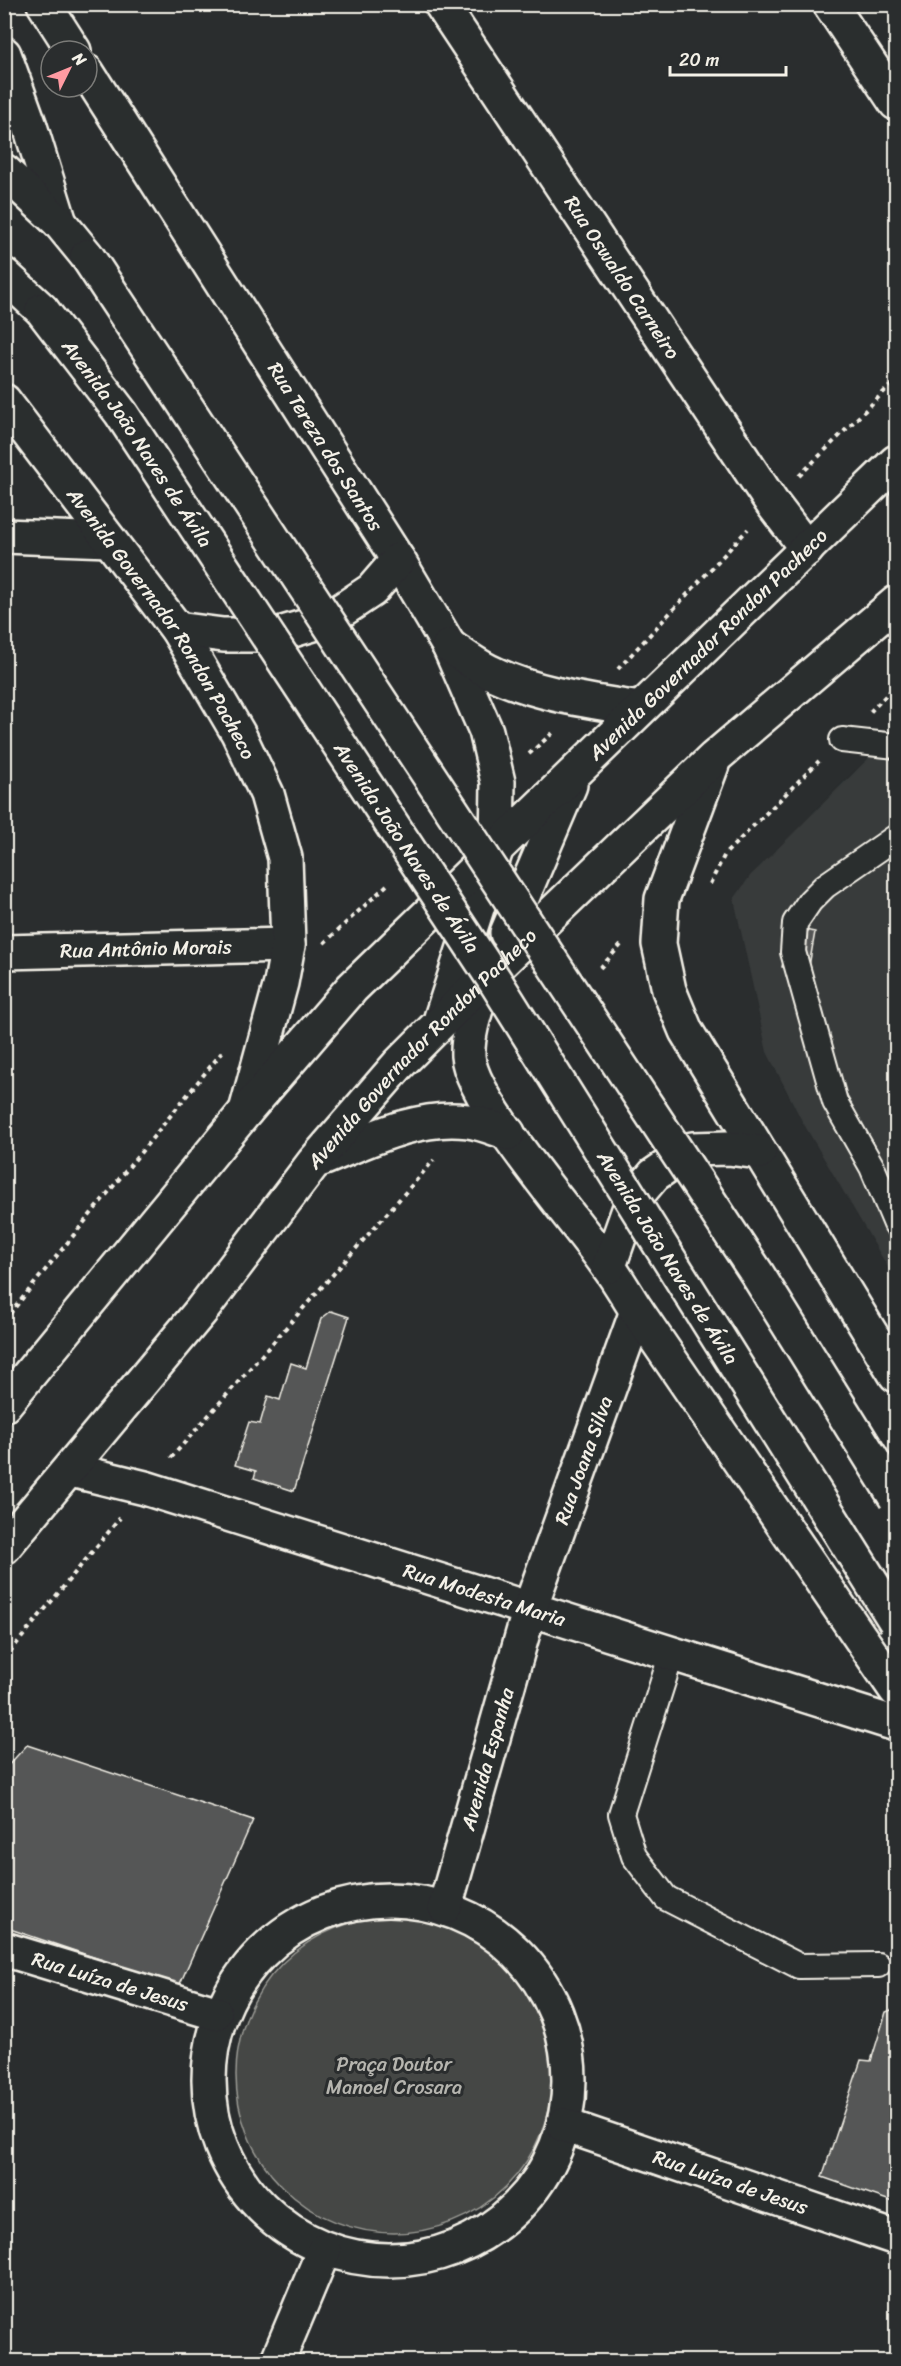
<svg xmlns="http://www.w3.org/2000/svg" width="901" height="2366" font-family="Sriracha,sans-serif">
	<style>
		.built { fill: #373a3a }
		.green { fill: #444645; stroke: #9c9c96; stroke-width: 1.5 }
		.building { fill: #555756; stroke: #f4f1e8; stroke-width: 1.5 }
		.lines { fill: none; stroke-linecap: round; stroke-linejoin: round }
		.lane-casing { stroke: #f4f1e8; stroke-width: 28 }
		.street-casing { stroke: #f4f1e8; stroke-width: 38 }
		.secondary-casing { stroke: #f4f1e8; stroke-width: 38 }
		.primary-casing { stroke: #f4f1e8; stroke-width: 38 }
		.path { stroke: #f4f1e8; stroke-width: 4; stroke-dasharray: 4.5 4.5; stroke-linecap: butt }
		.lane { stroke: #2a2d2e; stroke-width: 24 }
		.street { stroke: #2a2d2e; stroke-width: 33 }
		.secondary { stroke: #2a2d2e; stroke-width: 33 }
		.primary { stroke: #2a2d2e; stroke-width: 33 }
		.secondary-bridge-casing { stroke: #f4f1e8; stroke-width: 38; stroke-linecap: butt }
		.secondary-bridge { stroke: #2a2d2e; stroke-width: 33 }
		.labels { text-anchor: middle; stroke-width: 6; stroke-linejoin: round; paint-order: stroke }
		.street-label { font-size: 20px; fill: #f4f1e8; stroke: #2a2d2e }
		.park-label { font-size: 20px; fill: #b6b5af; stroke: #2a2d2e }
	</style>
	<rect width="100%" height="100%" fill="#2a2d2e"/>
	<filter id="ink" filterUnits="userSpaceOnUse"><feTurbulence type="fractalNoise" baseFrequency=".0167" numOctaves="2"/><feDisplacementMap in="SourceGraphic" scale="12" xChannelSelector="R" yChannelSelector="G"/><feConvolveMatrix kernelMatrix="1 2 1 2 8 2 1 2 1" color-interpolation-filters="sRGB"/></filter>
	<g filter="url(#ink)">
		<path class="built" d="M896 731V1281L802 1121 767 1052 734 899 750 876Z"/>
		<circle class="green" cx="394" cy="2075" r="158"/>
		<g class="building">
			<path d="M790 927 815 932 808 972 782 967Z"/>
			<path d="M331 1311 349 1317 294 1491 254 1478 256 1471 235 1465 249 1422 260 1424 268 1396 280 1400 291 1363 306 1368 321 1319Z"/>
			<path d="M27 1745 253 1820 179 1986 4 1927V1770Z"/>
			<path d="M896 2008V2203L822 2177 861 2060 871 2061 886 2012Z"/>
		</g>
		<g class="lines">
			<g class="lane-casing">
				<g id="lane">
					<path d="M842 740 896 746"/>
					<path d="M896 837 825 886 810 901 795 923 793 952 835 1102 872 1167 896 1224"/>
					<path d="M672 1653 621 1814 634 1856 666 1898 799 1966 878 1965"/>
				</g>
			</g>
			<g class="street-casing">
				<g id="street">
					<path id="s1" d="M441 4 772 503 807 549"/>
					<path d="M830 4 896 103"/>
					<path d="M4 536 109 540"/>
					<path id="s2" d="M4 952 288 945"/>
					<path id="s3" d="M71 1470 145 1488 896 1724"/>
					<circle cx="389" cy="2080" r="180"/>
					<path id="s4" d="M445 1907 530 1608 637 1311"/>
					<path id="s5" d="M4 1949 215 2013"/>
					<path id="s6" d="M564 2125 896 2238"/>
					<path d="M277 2362 324 2250"/>
				</g>
			</g>
			<g class="secondary-casing">
				<g id="secondary">
					<path d="M44 4 74 51"/>
					<path d="M4 54 30 126 60 223"/>
					<path id="s7" d="M87 72 398 560 449 646 486 731 498 782 497 846"/>
					<path d="M4 171 60 223 87 256"/>
					<path d="M4 275 42 310"/>
					<path id="s8" d="M4 401 177 629 238 733 267 794 285 858 288 945 281 983 246 1111"/>
					<path d="M177 629 223 635H276L327 620 372 590 398 560"/>
				</g>
			</g>
			<g class="primary-casing">
				<g id="primary">
					<path d="M449 646C461 654 474 664 488 671 534 694 588 701 639 709"/>
					<path d="M712 765 662 899 659 944 669 990 686 1031 896 1375"/>
					<path d="M507 933 570 785"/>
					<path d="M485 980C478 1004 467 1031 468 1056 471 1101 577 1222 607 1265 618 1279 627 1296 637 1311L896 1690"/>
					<path d="M441 1018 495 853"/>
					<path d="M322 1159C366 1141 419 1114 468 1121 482 1123 496 1129 508 1133"/>
					<path d="M609 1266 632 1201 654 1175 692 1149 728 1148 759 1152"/>
					<path id="s9" d="M4 1405 246 1111 352 988 896 462"/>
					<path id="s10" d="M4 1547 201 1311 314 1162 398 1065 487 976 714 758 896 603"/>
				</g>
			</g>
			<g class="path">
				<path d="M799 476 896 380"/>
				<path d="M618 669 748 529"/>
				<path d="M870 712 896 685"/>
				<path d="M529 754 555 731"/>
				<path d="M710 884 725 854 819 761"/>
				<path d="M324 943 387 885"/>
				<path d="M600 968 621 945"/>
				<path d="M4 1321 223 1051"/>
				<path d="M171 1458 434 1160"/>
				<path d="M4 1659 120 1518"/>
			</g>
			<use href="#lane" class="lane"/>
			<use href="#street" class="street"/>
			<use href="#secondary" class="secondary"/>
			<use href="#primary" class="primary"/>
			<g class="secondary-bridge-casing">
				<g id="secondary-bridge">
					<path d="M87 256 756 1272 896 1498"/>
					<path id="s11" d="M42 310 121 413 497 984 896 1622"/>
				</g>
			</g>
			<use href="#secondary-bridge" class="secondary-bridge"/>
		</g>
	</g>
	<g class="labels">
		<g class="street-label">
			<text dy="7" stroke="none"><textPath href="#s1" startOffset="328">Rua Oswaldo Carneiro</textPath></text>
			<text dy="7" stroke="none"><textPath href="#s11" startOffset="164">Avenida João Naves de Ávila</textPath></text>
			<text dy="7" stroke="none"><textPath href="#s7" startOffset="444">Rua Tereza dos Santos</textPath></text>
			<text dy="7" stroke="none"><textPath href="#s8" startOffset="273">Avenida Governador Rondon Pacheco</textPath></text>
			<text dy="7" stroke="none"><textPath href="#s9" startOffset="1038">Avenida Governador Rondon Pacheco</textPath></text>
			<text dy="7" stroke="none"><textPath href="#s11" startOffset="650">Avenida João Naves de Ávila</textPath></text>
			<text dy="7" stroke="none"><textPath href="#s2" startOffset="142">Rua Antônio Morais</textPath></text>
			<text dy="7" stroke="none"><textPath href="#s10" startOffset="651">Avenida Governador Rondon Pacheco</textPath></text>
			<text dy="7" stroke="none"><textPath href="#s11" startOffset="1136">Avenida João Naves de Ávila</textPath></text>
			<text dy="7" stroke="none"><textPath href="#s4" startOffset="468">Rua Joana Silva</textPath></text>
			<text dy="7" stroke="none"><textPath href="#s3" startOffset="432">Rua Modesta Maria</textPath></text>
			<text dy="7" stroke="none"><textPath href="#s4" startOffset="154">Avenida Espanha</textPath></text>
			<text dy="7" stroke="none"><textPath href="#s5" startOffset="111">Rua Luíza de Jesus</textPath></text>
			<text dy="7" stroke="none"><textPath href="#s6" startOffset="176">Rua Luíza de Jesus</textPath></text>
		</g>
		<g class="park-label">
			<text x="394" y="2071">Praça Doutor<tspan x="394" dy="23">Manoel Crosara</tspan></text>
		</g>
	</g>
	<rect width="901" height="2366" fill="none" stroke="#2a2d2e" stroke-width="24"/>
	<rect x="12" y="12" width="877" height="2342" fill="none" stroke="#f4f1e8" stroke-width="2" filter="url(#ink)"/>
	<g transform="translate(69 69) rotate(47)"><circle r="28" fill="#2a2d2e" stroke="#7b7b78" stroke-width="1.5"/>
	<path d="M0-4.5L10 22L0 15L-10 22Z" fill="#ff9aa2"/>
	<text y="-9" font-size="16" font-weight="bold" text-anchor="middle" fill="#f4f1e8">N</text>
	</g>
	<path d="M670 66v9h116v-9" fill="none" stroke="#f4f1e8" stroke-width="3"/>
	<text x="679" y="66" font-size="18" fill="#f4f1e8" stroke="#2a2d2e" stroke-width="4.5" paint-order="stroke">20 m</text>
</svg>
